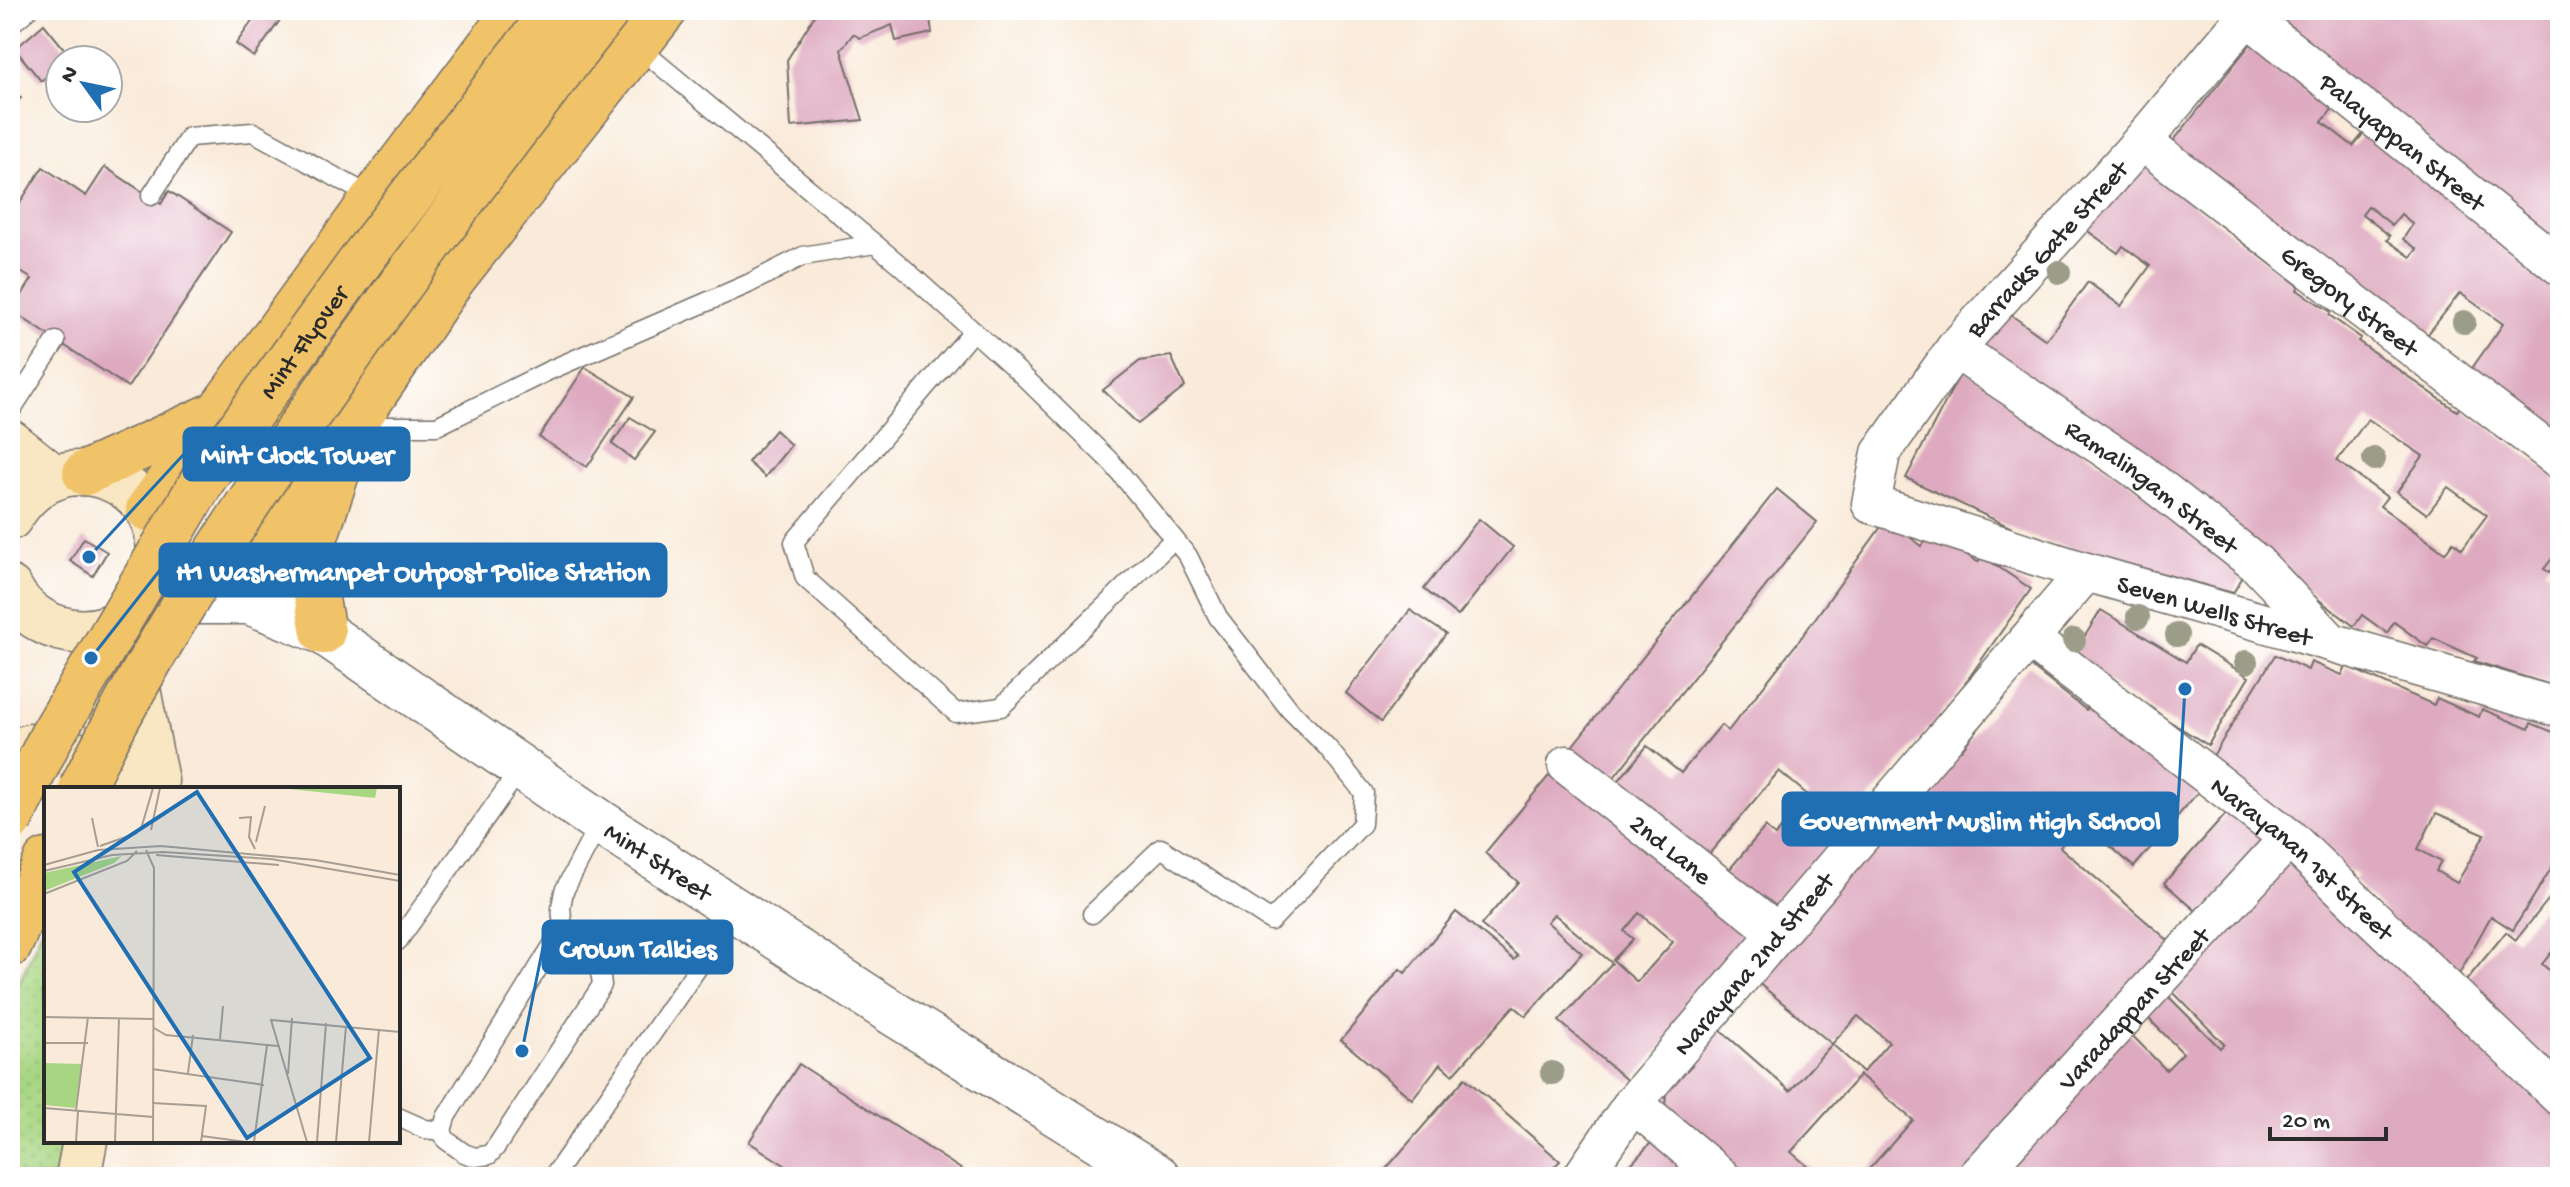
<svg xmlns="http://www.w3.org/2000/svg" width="2570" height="1187" font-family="'Gochi Hand',sans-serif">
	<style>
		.park { fill: url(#park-dots); stroke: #6a8056; stroke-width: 2 }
		.building { fill: #deaac0; fill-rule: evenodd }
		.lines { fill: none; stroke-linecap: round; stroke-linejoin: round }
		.service-casing { stroke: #736e68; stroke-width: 21 }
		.minor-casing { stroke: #736e68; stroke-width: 41 }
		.tertiary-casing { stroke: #736e68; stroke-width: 47 }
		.secondary-casing { stroke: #736e68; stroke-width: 47 }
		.primary-casing { stroke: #736e68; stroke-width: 47 }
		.service { stroke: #fff; stroke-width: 18 }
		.minor { stroke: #fff; stroke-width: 38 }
		.tertiary { stroke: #fff; stroke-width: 44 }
		.secondary { stroke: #f9e7c3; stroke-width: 44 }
		.primary { stroke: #f1c369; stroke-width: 44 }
		.primary-bridge-casing { stroke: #736e68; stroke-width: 47; stroke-linecap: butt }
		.primary-bridge { stroke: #f1c369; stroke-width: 44 }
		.tree { fill: #9c9d88 }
		.labels { text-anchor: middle; stroke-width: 8; stroke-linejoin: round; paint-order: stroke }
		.street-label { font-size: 26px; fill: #2b2b2b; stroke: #fff }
		.inset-road { fill: none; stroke: #a79e93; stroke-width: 2 }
		.view { fill: #1f6fb2; fill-opacity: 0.15; stroke: #1f6fb2; stroke-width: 4 }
		.inset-edge { fill: none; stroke: #2b2b2b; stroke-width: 4 }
		.leader { fill: none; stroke: #1f6fb2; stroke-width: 3 }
		.callout-dot { fill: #1f6fb2; stroke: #fff; stroke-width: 3 }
		.callout { fill: #1f6fb2; stroke: #1f6fb2; stroke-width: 3 }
		.callout-label { font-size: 28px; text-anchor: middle; font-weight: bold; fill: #fff }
	</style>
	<defs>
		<pattern id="park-dots" width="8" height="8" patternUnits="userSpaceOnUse" patternTransform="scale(2)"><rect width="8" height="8" fill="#a8d582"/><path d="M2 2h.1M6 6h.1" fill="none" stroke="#91b770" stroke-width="1.8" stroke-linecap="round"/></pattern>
	</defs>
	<rect width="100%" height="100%" fill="#fff"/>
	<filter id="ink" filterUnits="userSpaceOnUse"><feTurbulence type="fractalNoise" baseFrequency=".0125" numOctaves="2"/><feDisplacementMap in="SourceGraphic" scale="16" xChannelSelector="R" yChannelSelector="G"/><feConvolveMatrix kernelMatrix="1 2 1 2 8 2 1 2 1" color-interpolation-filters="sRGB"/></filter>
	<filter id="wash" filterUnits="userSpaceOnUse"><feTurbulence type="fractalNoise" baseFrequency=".006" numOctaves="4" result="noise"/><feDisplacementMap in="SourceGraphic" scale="32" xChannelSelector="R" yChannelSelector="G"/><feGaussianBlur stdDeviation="1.8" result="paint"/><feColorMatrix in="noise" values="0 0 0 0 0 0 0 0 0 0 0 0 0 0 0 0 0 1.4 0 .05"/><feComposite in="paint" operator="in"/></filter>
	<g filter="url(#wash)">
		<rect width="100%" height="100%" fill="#f9ead9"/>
		<path class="park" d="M46 919V1141H62L56 1177H10V1005Z"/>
		<g id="blocks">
			<g class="building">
				<path d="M260 10H287L254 57 236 44Z"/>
				<path d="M818 10H929L932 33 896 41 892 25 860 38 853 34 841 50 863 120 791 127 787 60Z"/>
				<path d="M2276 10H2560V255L2265 24Z"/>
				<path d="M44 24 70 56 66 60H60V65L41 81 15 49Z"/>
				<path d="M2252 42 2337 103 2322 122 2353 146 2368 128 2560 284V444L2470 371 2503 324 2460 293 2424 339 2171 144ZM2368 206 2392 225 2401 214 2413 224 2403 239 2417 249 2411 257 2387 240 2390 236 2362 214Z"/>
				<path d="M10 84 21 98 10 107Z"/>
				<path d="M2132 157 2299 286 2297 290 2331 312 2329 315 2361 338 2358 341 2457 411 2460 407 2556 477 2553 482 2560 487V548L2544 569 2549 572 2560 558V688L2474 661 2477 658 2433 638 2427 646 2394 622 2387 633 2362 615 2354 626 1971 340 2004 310 2046 340 2088 282 2121 306 2150 266 2123 246 2118 253 2081 226ZM2368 419 2423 456 2397 492 2427 514 2448 487 2487 515 2462 549 2453 542 2445 553 2380 506 2387 497 2337 461Z"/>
				<path d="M43 167 86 196 105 167 161 204 169 191 231 232 128 387 12 311 32 279 10 265V218Z"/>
				<path d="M1171 356 1185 387 1138 424 1103 390 1140 361Z"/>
				<path d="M585 367 634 397 587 467 539 437Z"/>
				<path d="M1963 368 2250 565 2233 593 2031 537 1906 478Z"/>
				<path d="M630 417 655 432 634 460 612 444Z"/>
				<path d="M775 430 791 445 765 477 748 462Z"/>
				<path d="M1777 489 1817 522 1607 786 1566 754Z"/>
				<path d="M1479 519 1513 547 1458 616 1424 589Z"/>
				<path d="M1886 520 1922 546 1932 532 1978 562 1982 556 2031 589 1959 692 1771 916 1724 876 1765 827 1775 836 1809 796 1779 771 1705 859 1611 790 1647 746 1681 773 1721 725 1728 731 1801 638Z"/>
				<path d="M84 538 107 552 93 576 70 561Z"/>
				<path d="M1410 610 1446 634 1381 722 1346 693Z"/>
				<path d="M2101 610 2186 662 2196 645 2249 677 2208 745 2070 660Z"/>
				<path d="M2275 655 2308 670 2311 662 2342 675 2346 666 2434 705 2437 698 2479 717 2482 709 2529 729 2531 723 2560 735V854L2513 930 2491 916 2459 974 2419 950 2354 880 2357 875 2318 854 2211 759ZM2436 813 2485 834 2457 883 2436 871 2441 862 2418 849Z"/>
				<path d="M2029 665 2086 710 2093 702 2206 783 2134 867 2068 809 2054 826 2068 837 2060 847 2177 948 1969 1177H1862L1913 1120 1860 1075 1791 1152 1820 1177H1737L1665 1111 1666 1091 1692 1065 1690 1063 1719 1029 1790 1091 1832 1044 1755 980 1953 744 1961 750ZM1858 1016 1889 1042 1863 1072 1832 1044Z"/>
				<path d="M1557 766 1760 936 1630 1083 1559 1021 1612 963 1554 914 1547 922 1582 953 1526 1016 1514 1006 1453 1075 1440 1064 1412 1099 1341 1040 1400 969 1405 973 1456 912 1514 960 1518 956 1481 925 1518 882 1485 853ZM1639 913 1673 942 1637 982 1613 960 1633 939 1624 931Z"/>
				<path d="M2234 805 2272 839 2202 916 2164 883Z"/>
				<path d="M2293 851 2560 1113V1177H1994L2124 1027 2166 1070 2183 1053 2139 1009 2160 988 2220 1048 2224 1044 2164 983Z"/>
				<path d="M2560 885V942L2542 964 2560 979V1077L2461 987 2506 932 2516 940Z"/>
				<path d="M799 1064 973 1177H803L749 1142Z"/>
				<path d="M1465 1078 1560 1161 1544 1177H1379Z"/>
				<path d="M1660 1133 1702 1177H1619Z"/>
			</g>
		</g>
	</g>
	<g filter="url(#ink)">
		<use href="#blocks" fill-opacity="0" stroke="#736e68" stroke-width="2"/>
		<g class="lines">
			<g class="service-casing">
				<g id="service">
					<path d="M10 25 28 10"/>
					<path d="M637 46 899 264 1020 373 1112 463 1188 556 1218 617 1290 710 1327 747 1364 793 1362 824 1271 921 1161 848 1092 914"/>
					<path d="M151 196 189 137 253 132 374 198"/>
					<path d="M973 331 794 542 805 578 956 713 1001 707 1174 539"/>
					<path d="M10 412 56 341"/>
					<path d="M356 426H437L548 371 748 284 803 256 875 244"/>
					<path d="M563 928C584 945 600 956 602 985L496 1147 489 1155 475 1157 464 1153 446 1140 442 1131 446 1117 563 928 561 907 564 891 600 822"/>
					<path d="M398 941 521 768"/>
					<path d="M398 1117 425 1129 442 1131"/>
					<path d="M553 1177 737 911"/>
				</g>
			</g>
			<g class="minor-casing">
				<g id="minor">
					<path id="s1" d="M2252 10 2142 141 1955 349 1881 453 1871 504 2086 572 2560 708"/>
					<path id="s2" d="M2247 16 2560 266"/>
					<path id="s3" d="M2142 141 2560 460"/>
					<path id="s4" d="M1955 349 2133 467 2257 564 2330 641"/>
					<path id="s5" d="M2030 639 2289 838 2560 1097"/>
					<path id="s6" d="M1567 765 1777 932"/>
					<path d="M1633 1103 1721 1177"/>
					<path id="s7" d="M1582 1177 1633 1103 2086 572"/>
					<path id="s8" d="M1977 1177 2289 838"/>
				</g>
			</g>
			<g class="tertiary-casing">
				<g id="tertiary">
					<path id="s9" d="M153 602H249L323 632 600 822 896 1015 1158 1177"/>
				</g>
			</g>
			<g class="secondary-casing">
				<g id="secondary">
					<path d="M10 442 55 478"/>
					<path d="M10 518C21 500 35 485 56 477 102 461 156 495 158 543"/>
					<path d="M10 588C35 636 102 647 139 607"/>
					<path d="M132 658 156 781 154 789"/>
					<path d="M10 754 30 746 124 763 131 767"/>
					<path d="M78 1177 85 1141"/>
				</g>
			</g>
			<g class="primary-casing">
				<g id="primary">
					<path d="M85 473 218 413 374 198 516 10"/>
					<path d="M148 509 218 413 353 426 314 542 313 578 323 632"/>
					<path d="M158 572 183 576 217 575 262 547 353 426 453 279 665 10"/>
					<path d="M10 945 46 861"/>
				</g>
			</g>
			<use href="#service" class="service"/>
			<use href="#minor" class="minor"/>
			<use href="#tertiary" class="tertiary"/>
			<use href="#secondary" class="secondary"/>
			<use href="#primary" class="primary"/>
			<g class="primary-bridge-casing">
				<g id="primary-bridge">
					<path d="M81 789C149 652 233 523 320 398 412 266 509 137 608 10"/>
					<path id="s10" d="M10 820 51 737 204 478 365 255 555 10"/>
				</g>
			</g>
			<use href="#primary-bridge" class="primary-bridge"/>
		</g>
		<g class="tree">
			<circle cx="2059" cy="272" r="12"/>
			<circle cx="2464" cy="322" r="12"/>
			<circle cx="2374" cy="459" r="12"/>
			<circle cx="2138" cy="617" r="12"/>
			<circle cx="2177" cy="635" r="12"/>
			<circle cx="2074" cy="640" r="12"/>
			<circle cx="2246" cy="662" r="12"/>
			<circle cx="1552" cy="1073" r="12"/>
		</g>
	</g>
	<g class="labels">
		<g class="street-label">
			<text dy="9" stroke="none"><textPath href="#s2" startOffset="200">Palayappan Street</textPath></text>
			<text transform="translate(2046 248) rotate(-48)" y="9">Barracks Gate Street</text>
			<text dy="9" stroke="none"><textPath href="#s3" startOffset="262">Gregory Street</textPath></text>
			<text dy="9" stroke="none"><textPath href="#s10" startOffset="562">Mint Flyover</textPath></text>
			<text dy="9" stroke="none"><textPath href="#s4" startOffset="240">Ramalingam Street</textPath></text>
			<text dy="9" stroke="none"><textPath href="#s1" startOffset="990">Seven Wells Street</textPath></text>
			<text dy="9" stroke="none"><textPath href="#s6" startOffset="134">2nd Lane</textPath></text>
			<text dy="9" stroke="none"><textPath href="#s5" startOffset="350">Narayanan 1st Street</textPath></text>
			<text dy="9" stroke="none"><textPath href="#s9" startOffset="582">Mint Street</textPath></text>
			<text dy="9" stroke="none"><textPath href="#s7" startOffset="274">Narayana 2nd Street</textPath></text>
			<text dy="9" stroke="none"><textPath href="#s8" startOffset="230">Varadappan Street</textPath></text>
		</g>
	</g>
	<g transform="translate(44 787)">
		<rect width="356" height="356" fill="#f9ead9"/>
		<path d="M78 69 70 76 0 104V86ZM0 276 38 277 31 321 0 318Z" fill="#a8d582"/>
		<path d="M236 1H333L331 11Z" fill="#a8d582"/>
		<path class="inset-road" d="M48 31 54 60M195 31 207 30 205 50 211 62M97 42 109 1M107 43 116 1M212 55 221 19M56 59 93 46M102 63 110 81 109 355M112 68 235 78M0 78 54 63 117 59 271 73 356 88M0 84 68 68 119 65 227 72 356 94M0 107 83 74 93 64M0 230 110 232M110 241 122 248 234 259M176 252 179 219M0 256H44M108 282 220 298M144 286 149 248M244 287 248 231M108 316 162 319 157 355M0 321 109 330M32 323 44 230M158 349 202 355M32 355 34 324M71 355 75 231M210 355 223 258M263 355 227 233 356 245M273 355 282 236M292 355 302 239M325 355 335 242"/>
		<path class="view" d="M153 5 326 271 203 351 30 85Z"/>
		<rect width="356" height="356" class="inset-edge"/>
	</g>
	<path class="leader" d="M89 557L184 454M91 658L160 570M2185 689L2177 819M522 1051L543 947"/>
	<g class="callout-dot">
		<circle cx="89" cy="557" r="8"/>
		<circle cx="91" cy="658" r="8"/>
		<circle cx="2185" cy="689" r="8"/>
		<circle cx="522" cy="1051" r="8"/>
	</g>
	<g class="callout">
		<rect x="184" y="428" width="225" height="52" rx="8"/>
		<rect x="160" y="544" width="506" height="52" rx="8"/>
		<rect x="1783" y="793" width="394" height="52" rx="8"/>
		<rect x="543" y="921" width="189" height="52" rx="8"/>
	</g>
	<g class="callout-label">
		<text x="297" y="463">Mint Clock Tower</text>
		<text x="413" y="580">H1 Washermanpet Outpost Police Station</text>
		<text x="1980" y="829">Government Muslim High School</text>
		<text x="638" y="957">Crown Talkies</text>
	</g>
	<rect width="2570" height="1187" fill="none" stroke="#fff" stroke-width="40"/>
	<g transform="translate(84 84) rotate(303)"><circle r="38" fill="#ffffff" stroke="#aaaaaa" stroke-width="2"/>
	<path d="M0-6L14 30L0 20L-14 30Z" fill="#1f6fb2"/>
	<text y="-12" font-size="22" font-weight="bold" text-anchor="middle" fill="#2b2b2b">N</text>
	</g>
	<path d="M2270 1127v12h116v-12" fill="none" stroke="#2b2b2b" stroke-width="4"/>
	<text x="2282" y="1127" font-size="24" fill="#2b2b2b" stroke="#ffffff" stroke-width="6" paint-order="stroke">20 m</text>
</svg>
